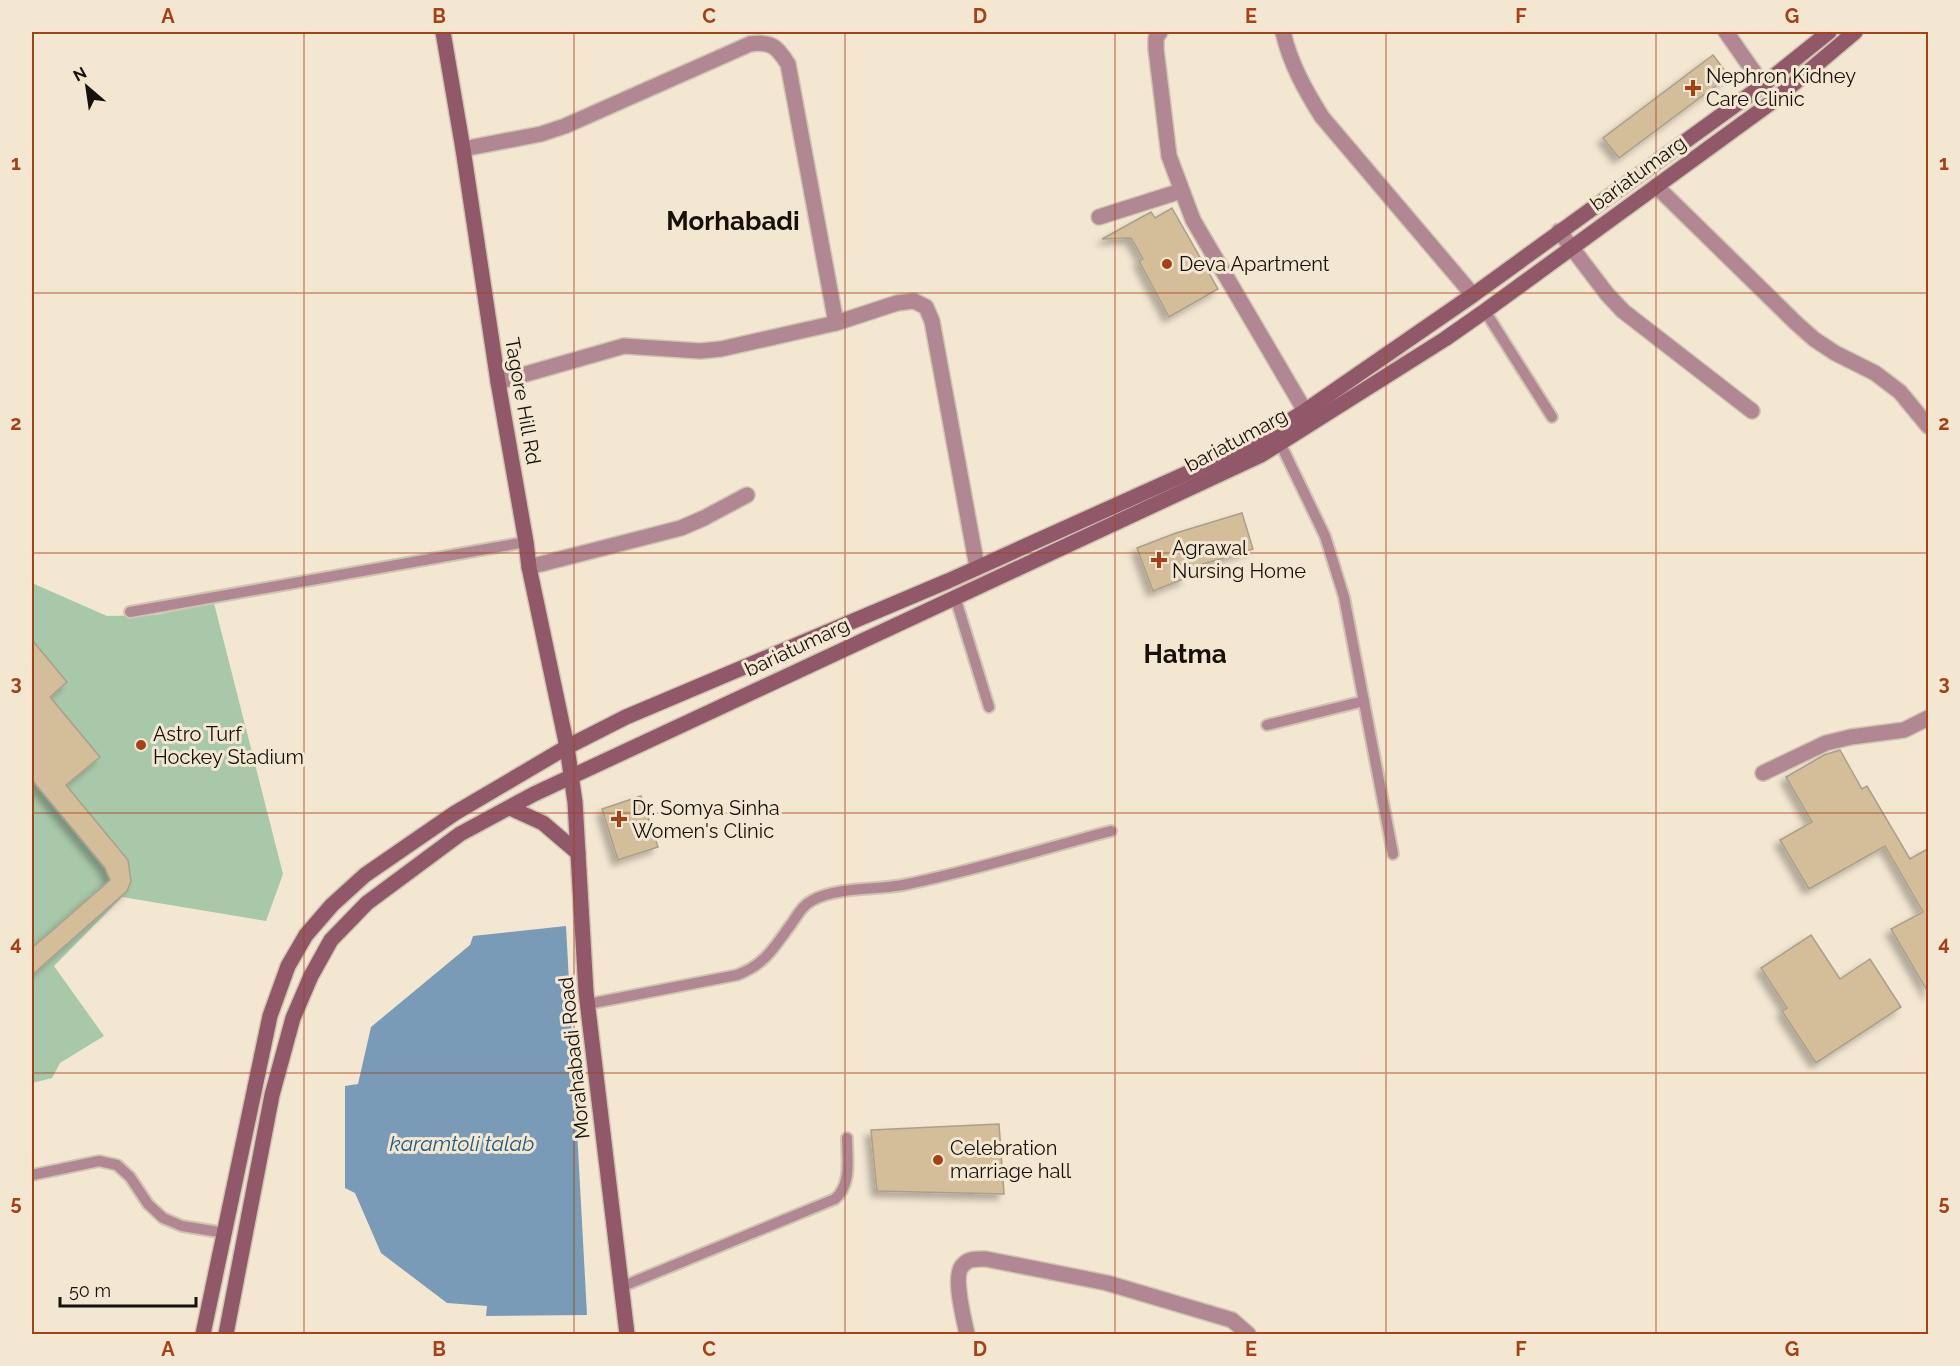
<svg xmlns="http://www.w3.org/2000/svg" width="1960" height="1366" font-family="Raleway,sans-serif">
	<style>
		.green { fill: #a8c8aa }
		.water { fill: #7a9bb7 }
		.building { fill: #d3be99; stroke: #aa9f8b; stroke-width: 1.5; filter: url(#shadow) }
		.lines { fill: none; stroke-linecap: round; stroke-linejoin: round }
		.service-casing { stroke: #d0c5b2; stroke-width: 14 }
		.minor-casing { stroke: #d0c5b2; stroke-width: 18 }
		.secondary-casing { stroke: #d0c5b2; stroke-width: 18 }
		.service { stroke: #b08792; stroke-width: 10 }
		.minor { stroke: #b08792; stroke-width: 15 }
		.secondary { stroke: #915869; stroke-width: 15 }
		.grid { fill: none; stroke: #a64015; stroke-width: 1.5; stroke-opacity: 0.55 }
		.poi-dot { fill: #a64015; stroke: #f3e7d2; stroke-width: 2 }
		.labels { text-anchor: middle; stroke-width: 6; stroke-linejoin: round; paint-order: stroke }
		.poi-label { font-size: 20px; fill: #16120b; stroke: #f3e7d2; text-anchor: start }
		.street-label { font-size: 20px; fill: #16120b; stroke: #f3e7d2 }
		.water-label { font-size: 21px; font-style: italic; fill: #265b82; stroke: #f3e7d2 }
		.district-label { font-size: 26px; font-weight: bold; fill: #16120b; stroke: #f3e7d2 }
		.neatline { fill: none; stroke: #a64015; stroke-width: 2 }
		.grid-label { font-size: 20px; text-anchor: middle; font-weight: bold; fill: #a64015 }
	</style>
	<defs>
		<filter id="shadow"><feDropShadow dx="-5.5" dy="5.5" stdDeviation="3" flood-color="#0004"/></filter>
	</defs>
	<rect width="100%" height="100%" fill="#f3e7d2"/>
	<path class="green" d="M32 583 107 616 156 615 214 603 283 874 266 921 122 897 54 966 104 1036 60 1063 52 1078 32 1083Z"/>
	<path class="water" d="M566 926 587 1315 486 1316 487 1306 447 1303 381 1253 355 1193 345 1188V1086L358 1084 371 1027 470 945 473 936Z"/>
	<g class="building">
		<path d="M1713 55 1729 76 1619 158 1603 138Z"/>
		<path d="M1172 208 1218 289 1169 317 1139 261 1143 259 1131 238 1102 239 1151 212 1155 218Z"/>
		<path d="M1242 513 1253 549 1183 570 1186 578 1153 591 1137 548 1176 533Z"/>
		<path d="M32 640 67 682 50 697 100 757 66 785 128 860 131 881 127 891 32 975V948L110 880 105 868 32 780Z"/>
		<path d="M1840 750 1862 789 1867 786 1910 859 1929 848V994L1891 929 1923 912 1885 846 1809 889 1780 840 1812 822 1786 777 1824 755Z"/>
		<path d="M641 796 658 847 618 860 602 809Z"/>
		<path d="M1811 935 1840 979 1870 959 1901 1007 1816 1063 1782 1011 1787 1008 1761 968Z"/>
		<path d="M999 1124 1004 1194 877 1191 871 1130Z"/>
	</g>
	<g class="lines">
		<g class="service-casing">
			<g id="service">
				<path d="M1485 311 1552 417"/>
				<path d="M1280 443 1325 536 1344 597 1393 854"/>
				<path d="M955 597 989 707"/>
				<path d="M130 612 526 542"/>
				<path d="M1267 725 1364 701"/>
				<path d="M588 1004 737 975C766 964 774 947 792 923 798 914 803 905 813 900 837 887 876 890 903 885 973 871 1042 849 1111 831"/>
				<path d="M32 1175 99 1161 117 1165 130 1177 148 1204 163 1218 182 1226 225 1233"/>
				<path d="M621 1287 835 1199C852 1184 847 1159 847 1138"/>
			</g>
		</g>
		<g class="minor-casing">
			<g id="minor">
				<path d="M1160 32 1156 38V49L1169 156 1193 220 1305 411"/>
				<path d="M1283 32C1290 63 1305 90 1322 117L1473 295"/>
				<path d="M1726 32 1763 85"/>
				<path d="M463 149 541 134 565 126 750 44C772 41 777 47 788 64L836 323"/>
				<path d="M1656 186 1796 323 1814 339 1835 353 1875 373 1900 392 1928 426"/>
				<path d="M1099 217 1181 191"/>
				<path d="M1559 231 1607 294 1623 311 1752 411"/>
				<path d="M498 382 624 346 700 351 721 349 836 323 897 303 914 301 926 307 932 321 977 567"/>
				<path d="M529 567 681 528 704 518 747 495"/>
				<path d="M1763 773 1826 743 1851 737 1904 730 1928 718"/>
				<path d="M967 1334C964 1319 952 1275 963 1265 969 1258 977 1259 986 1259L1107 1283 1232 1320 1248 1334"/>
			</g>
		</g>
		<g class="secondary-casing">
			<g id="secondary">
				<path d="M443 32 463 149 498 382 526 542 529 567 567 747 575 802 586 992 627 1334"/>
				<path d="M510 808 543 823 578 853"/>
				<path d="M203 1334 270 1016 288 966 306 935 332 905 365 875 455 813 567 747 626 717 948 581 1254 443 1305 411 1473 295 1763 85 1829 32"/>
				<path d="M226 1334 272 1095 293 1018 311 976 331 940 367 903 460 834 534 794 1261 455 1445 339 1485 311 1772 102 1855 32"/>
			</g>
		</g>
		<use href="#service" class="service"/>
		<use href="#minor" class="minor"/>
		<use href="#secondary" class="secondary"/>
	</g>
	<path class="grid" d="M304 32V1334M574 32V1334M845 32V1334M1115 32V1334M1386 32V1334M1656 32V1334M32 293H1928M32 553H1928M32 813H1928M32 1073H1928"/>
	<g class="poi-dot">
		<path d="M1690 79h6v6h6v6h-6v6h-6v-6h-6v-6h6z"/>
		<circle cx="1167" cy="264" r="6"/>
		<path d="M1156 551h6v6h6v6h-6v6h-6v-6h-6v-6h6z"/>
		<circle cx="141" cy="745" r="6"/>
		<path d="M616 810h6v6h6v6h-6v6h-6v-6h-6v-6h6z"/>
		<circle cx="938" cy="1160" r="6"/>
	</g>
	<g class="labels">
		<g class="poi-label">
			<text x="1706" y="83">Nephron Kidney<tspan x="1706" dy="23">Care Clinic</tspan></text>
			<text x="1179" y="271">Deva Apartment</text>
			<text x="1172" y="555">Agrawal<tspan x="1172" dy="23">Nursing Home</tspan></text>
			<text x="153" y="741">Astro Turf<tspan x="153" dy="23">Hockey Stadium</tspan></text>
			<text x="632" y="815">Dr. Somya Sinha<tspan x="632" dy="23">Women's Clinic</tspan></text>
			<text x="950" y="1155">Celebration<tspan x="950" dy="23">marriage hall</tspan></text>
		</g>
		<g class="street-label">
			<text transform="translate(1638 173) rotate(-36)" y="7">bariatumarg</text>
			<text transform="translate(523 401) rotate(80)" y="7">Tagore Hill Rd</text>
			<text transform="translate(1236 440) rotate(-28)" y="7">bariatumarg</text>
			<text transform="translate(797 647) rotate(-25)" y="7">bariatumarg</text>
			<text transform="translate(574 1058) rotate(-96)" y="7">Morahabadi Road</text>
		</g>
		<g class="water-label">
			<text x="462" y="1151">karamtoli talab</text>
		</g>
		<g class="district-label">
			<text x="733" y="230">Morhabadi</text>
			<text x="1185" y="663">Hatma</text>
		</g>
	</g>
	<rect width="1960" height="1366" fill="none" stroke="#f3e7d2" stroke-width="66"/>
	<g transform="translate(87 87) rotate(331)" stroke="#f3e7d2" stroke-width="4.5" paint-order="stroke">
	<path d="M0-4.5L10 22L0 15L-10 22Z" fill="#16120b"/>
	<text y="-9" font-size="16" font-weight="bold" text-anchor="middle" fill="#16120b">N</text>
	</g>
	<path d="M60 1297v9h136v-9" fill="none" stroke="#16120b" stroke-width="3"/>
	<text x="69" y="1297" font-size="18" fill="#16120b" stroke="#f3e7d2" stroke-width="4.5" paint-order="stroke">50 m</text>
	<rect x="33" y="33" width="1894" height="1300" class="neatline"/>
	<g class="grid-label">
		<text x="168" y="23">A</text>
		<text x="439" y="23">B</text>
		<text x="709" y="23">C</text>
		<text x="980" y="23">D</text>
		<text x="1251" y="23">E</text>
		<text x="1521" y="23">F</text>
		<text x="1792" y="23">G</text>
		<text x="16" y="170">1</text>
		<text x="1944" y="170">1</text>
		<text x="16" y="430">2</text>
		<text x="1944" y="430">2</text>
		<text x="16" y="690">3</text>
		<text x="1944" y="690">3</text>
		<text x="16" y="950">4</text>
		<text x="1944" y="950">4</text>
		<text x="16" y="1210">5</text>
		<text x="1944" y="1210">5</text>
		<text x="168" y="1356">A</text>
		<text x="439" y="1356">B</text>
		<text x="709" y="1356">C</text>
		<text x="980" y="1356">D</text>
		<text x="1251" y="1356">E</text>
		<text x="1521" y="1356">F</text>
		<text x="1792" y="1356">G</text>
	</g>
</svg>
